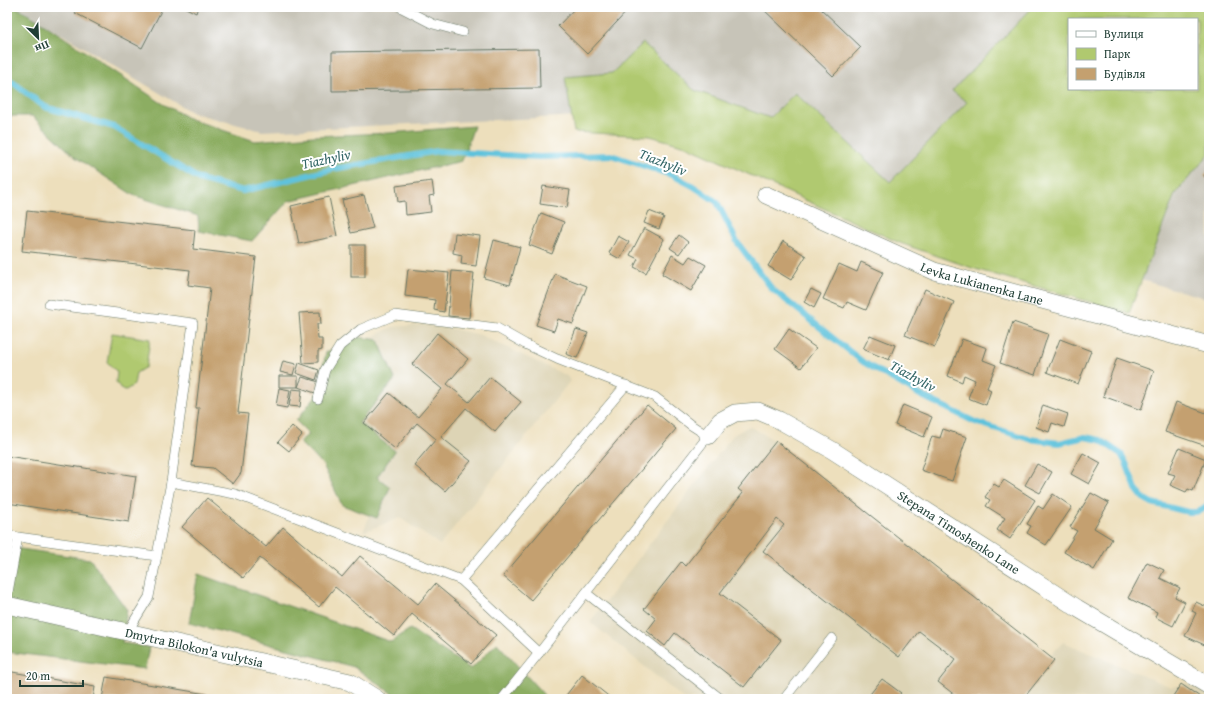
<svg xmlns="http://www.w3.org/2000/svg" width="1216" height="706" font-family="'Gentium Book Plus',serif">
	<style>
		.built { fill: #ddd4b5 }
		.industrial { fill: #c7c4b8; fill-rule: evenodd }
		.green { fill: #b0c96f; stroke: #688352; fill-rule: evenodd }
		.forest { fill: #8cad62; stroke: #56754b }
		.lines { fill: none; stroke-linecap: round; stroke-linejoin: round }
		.stream { stroke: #5ec2dc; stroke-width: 6 }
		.building { fill: #c4a06f }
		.service-casing { stroke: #677664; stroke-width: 10 }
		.minor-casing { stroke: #677664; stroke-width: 18 }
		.service { stroke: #fff; stroke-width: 9 }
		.minor { stroke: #fff; stroke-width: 17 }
		.labels { text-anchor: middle; stroke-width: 4; stroke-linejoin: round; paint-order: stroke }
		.street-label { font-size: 13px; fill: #1f3d34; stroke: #fff }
		.water-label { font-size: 14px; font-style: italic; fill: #326566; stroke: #fff }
	</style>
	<rect width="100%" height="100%" fill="#fff"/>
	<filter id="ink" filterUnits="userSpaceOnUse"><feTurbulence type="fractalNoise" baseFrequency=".025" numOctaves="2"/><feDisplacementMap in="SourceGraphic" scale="8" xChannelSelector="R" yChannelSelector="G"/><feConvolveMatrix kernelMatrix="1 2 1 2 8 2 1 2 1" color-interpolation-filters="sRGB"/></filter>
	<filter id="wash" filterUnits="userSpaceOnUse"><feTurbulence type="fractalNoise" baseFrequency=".012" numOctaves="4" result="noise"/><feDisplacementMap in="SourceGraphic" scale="16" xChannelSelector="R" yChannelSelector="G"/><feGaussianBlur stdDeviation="0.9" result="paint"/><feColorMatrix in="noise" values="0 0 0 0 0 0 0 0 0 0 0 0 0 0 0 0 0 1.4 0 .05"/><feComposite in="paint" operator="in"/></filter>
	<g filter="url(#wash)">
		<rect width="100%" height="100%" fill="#eddfbc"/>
		<g class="built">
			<path d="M432 324 480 335 567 376 570 381 440 545 400 518 363 532 373 507 326 381 360 343 392 327Z"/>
			<path d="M749 426 776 441 1050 656 1063 642 1171 687 1193 682 1209 690V699H684L590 622 733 435Z"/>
		</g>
		<path class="industrial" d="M16 7H1209V299L1141 280 664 112 262 131 193 113ZM1069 19H1197V89H1069Z"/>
		<g class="green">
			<path d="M1033 7H1209V154L1175 194 1129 313 975 269 900 243 686 146 650 136 574 132 565 77 612 73 643 43 694 90 770 118 795 93 890 182 967 102 952 91ZM1069 19H1197V89H1069Z"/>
			<path d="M112 333 150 339 146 367 136 373 134 385 126 390 121 389 116 382 117 372 107 362Z"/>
		</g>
		<g class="forest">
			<path d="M7 7H16L44 24 160 102 190 119 255 141 313 136 389 133 474 126 462 161 288 201 252 241 199 231 198 216 133 195 75 157 32 116H7Z"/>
			<path d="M359 337 378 340 395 379 359 423 395 451 377 477 390 487 377 518 342 505 323 465 299 442 309 434 296 421 317 394 326 352Z"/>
			<path d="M7 547 90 559 127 610 122 643 149 647 145 669 7 652Z"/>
			<path d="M198 574 391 642 410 629 471 669 497 643 544 695 541 699H400L354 667 189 623Z"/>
		</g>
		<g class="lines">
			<path class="stream" d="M7 78 45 107 114 127 199 179 243 191 333 169 438 151 539 157 611 155 674 176 693 186 717 202 737 242 772 289 863 362 920 395 975 422 1029 439 1059 443 1085 437 1100 440 1121 454 1126 463 1136 489 1143 498 1152 503 1188 512H1196L1202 510 1207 506 1209 501"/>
		</g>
		<g id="blocks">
			<g class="building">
				<path d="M79 7H163L142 48 75 13Z"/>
				<path d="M184 7H198L196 13Z"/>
				<path d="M576 7H631L587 54 558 26Z"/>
				<path d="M761 7H819L861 47 833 76Z"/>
				<path d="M539 49 540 88 332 91V52Z"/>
				<path d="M1209 169V180L1204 176Z"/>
				<path d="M432 181 434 195 429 196 431 212 406 215 405 201 398 202 396 186Z"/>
				<path d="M543 186 570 190 567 208 540 204Z"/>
				<path d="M364 195 373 228 351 233 342 200Z"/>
				<path d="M329 197 337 236 299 244 291 206Z"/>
				<path d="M27 211 195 230 193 249 256 257 238 413 248 414 241 473 233 484 213 468 192 466 199 408H196L210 288 188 285 190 270 22 251Z"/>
				<path d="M649 211 664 217 659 229 644 223Z"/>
				<path d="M541 213 564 222 552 254 529 245Z"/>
				<path d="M644 228 664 239 646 273 634 267 638 259 630 255Z"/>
				<path d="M455 233 480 236 476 266 461 264 462 255 453 253Z"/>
				<path d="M679 235 688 242 679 254 670 248Z"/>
				<path d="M618 236 629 242 620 259 609 253Z"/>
				<path d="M494 240 520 247 510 285 484 278Z"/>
				<path d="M783 241 806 256 791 280 768 266Z"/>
				<rect x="351" y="245" width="14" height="32"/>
				<path d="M672 255 685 263 690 256 706 265 691 291 662 274Z"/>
				<path d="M861 262 883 272 866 310 847 302 844 308 823 299 839 264 857 272Z"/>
				<path d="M408 269 449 273 444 312 434 310 435 300 405 296Z"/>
				<path d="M452 271 474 273 469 318 448 316Z"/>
				<path d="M555 274 587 286 573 324 558 319 554 331 536 325Z"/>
				<path d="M811 289 821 294 814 308 804 302Z"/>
				<path d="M925 289 954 302 935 347 905 335Z"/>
				<path d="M320 312 321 324H317L318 339H322V350L318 351V362L303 363 299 313Z"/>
				<path d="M1013 322 1048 334 1035 375 1000 363Z"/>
				<path d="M576 329 588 333 577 358 566 354Z"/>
				<path d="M789 329 816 348 801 368 775 349Z"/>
				<path d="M437 333 468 359 447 384 469 402 490 377 521 402 495 432 466 408 441 437 471 461 445 491 414 465 436 439 417 423 395 449 364 423 389 393 418 417 442 389 412 364Z"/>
				<path d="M870 335 895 345 889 360 863 349Z"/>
				<path d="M962 339 987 348 983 360 996 365 987 388 991 390 986 405 968 398 975 380 964 375 962 382 948 376Z"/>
				<path d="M1060 339 1091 351 1078 384 1047 372Z"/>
				<path d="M1117 358 1154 371 1141 410 1103 396Z"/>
				<path d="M283 361 296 364 293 375 280 372Z"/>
				<path d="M299 363 319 370 316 380 296 373Z"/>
				<path d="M279 376H298V387L302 377 319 382 315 393 298 387H279Z"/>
				<path d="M279 388 290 390 287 408 276 406Z"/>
				<path d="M292 389 302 390 300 407 289 406Z"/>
				<path d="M1176 402 1209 414V447L1165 432Z"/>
				<path d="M647 405 676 429 531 600 503 576Z"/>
				<path d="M903 405 932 417 924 437 895 425Z"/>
				<path d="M1043 405 1068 414 1064 427 1052 423 1049 432 1036 427Z"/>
				<path d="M292 426 302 435 289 451 278 442Z"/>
				<path d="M943 429 967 437 952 481 921 470 932 436 940 438Z"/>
				<path d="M776 441 1054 660 1023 699H960L938 682 956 659 919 631 899 657 763 551 784 525 777 519 720 593 781 640 744 687 675 633 665 646 647 631 656 619 644 609 681 562 685 566 743 493 738 489Z"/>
				<path d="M1179 448 1206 459 1193 491 1188 489 1186 492 1170 485 1175 475 1168 473Z"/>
				<path d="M1083 453 1101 463 1089 484 1071 474Z"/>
				<path d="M7 456 136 476 129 522 7 503Z"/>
				<path d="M1037 464 1052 472 1040 493 1025 485Z"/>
				<path d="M1004 480 1035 500 1010 539 997 530 1005 518 986 506 990 500 985 497 994 484 999 487Z"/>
				<path d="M1091 493 1109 503 1094 528 1112 539 1094 570 1064 552 1077 531 1070 527Z"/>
				<path d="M1053 494 1072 507 1046 545 1027 533 1031 526 1027 524 1038 506 1043 509Z"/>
				<path d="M207 498 266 547 283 527 342 577 360 556 418 604 435 584 496 635 471 664 412 614 394 636 335 587 319 607 260 558 243 578 182 527Z"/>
				<path d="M1147 562 1164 570 1160 578 1180 588 1175 597 1185 602 1173 626 1155 617 1157 612 1128 598Z"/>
				<path d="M1196 602 1209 608V647L1185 636 1196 613 1192 611Z"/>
				<path d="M7 671 95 687 93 699H7Z"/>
				<path d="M582 675 612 699H563Z"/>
				<path d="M106 677 230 698V699H102Z"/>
				<path d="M882 679 901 693 896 699H868L867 698Z"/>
				<path d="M1181 684 1203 699H1171Z"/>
			</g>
		</g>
	</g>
	<g filter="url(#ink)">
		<use href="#blocks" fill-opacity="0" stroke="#677664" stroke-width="1"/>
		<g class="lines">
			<g class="service-casing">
				<g id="service">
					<path d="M400 7 433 24 463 32"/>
					<path d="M49 304 193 323 171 482 149 597 128 631"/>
					<path d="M318 399 325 370 340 346 361 329 395 315 497 328 525 344 557 359 655 397 691 425 708 436 539 653 502 699"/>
					<path d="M171 482 235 494 461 580 539 653"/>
					<path d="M7 535 18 537 7 598"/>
					<path d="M18 537 157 556"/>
					<path d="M461 580 626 385"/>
					<path d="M586 593 721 699"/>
					<path d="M784 699 832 638"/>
				</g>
			</g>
			<g class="minor-casing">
				<g id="minor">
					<path id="s1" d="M766 195 934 271 1209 345"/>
					<path id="s2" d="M708 436 720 421 735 413 758 411 779 420 832 450 1077 608 1209 686"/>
					<path id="s3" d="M7 605 350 682 377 699"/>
				</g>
			</g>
			<use href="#service" class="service"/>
			<use href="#minor" class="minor"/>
		</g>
	</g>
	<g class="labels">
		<g class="street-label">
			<text dy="5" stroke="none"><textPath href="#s1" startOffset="234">Levka Lukianenka Lane</textPath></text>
			<text dy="5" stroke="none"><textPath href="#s2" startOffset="294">Stepana Timoshenko Lane</textPath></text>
			<text dy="5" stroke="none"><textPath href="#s3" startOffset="192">Dmytra Bilokon'a vulytsia</textPath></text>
		</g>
		<g class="water-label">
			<text transform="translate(326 159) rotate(-12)" y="5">Tiazhyliv</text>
			<text transform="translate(663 162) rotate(22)" y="5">Tiazhyliv</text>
			<text transform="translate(913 376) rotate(29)" y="5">Tiazhyliv</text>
		</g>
	</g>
	<rect width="1216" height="706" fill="none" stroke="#fff" stroke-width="24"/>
	<rect x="1068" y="18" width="130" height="72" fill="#ffffff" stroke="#a5b1ae"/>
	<rect x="1076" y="31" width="20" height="6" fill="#ffffff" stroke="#a5b1ae"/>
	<text x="1104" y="38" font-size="12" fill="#1f3d34">Вулиця</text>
	<rect x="1076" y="48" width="20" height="12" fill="#b0c96f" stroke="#a5b1ae"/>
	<text x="1104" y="58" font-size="12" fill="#1f3d34">Парк</text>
	<rect x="1076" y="68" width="20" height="12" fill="#c4a06f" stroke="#a5b1ae"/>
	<text x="1104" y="78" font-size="12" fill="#1f3d34">Будівля</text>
	<g transform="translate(38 38) rotate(156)" stroke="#ffffff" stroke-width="3" paint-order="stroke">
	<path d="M0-3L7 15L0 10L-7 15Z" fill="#1f3d34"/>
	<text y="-6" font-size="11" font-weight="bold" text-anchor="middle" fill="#1f3d34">Пн</text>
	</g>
	<path d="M20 680v6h63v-6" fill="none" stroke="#1f3d34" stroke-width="2"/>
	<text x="26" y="680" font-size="12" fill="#1f3d34" stroke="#ffffff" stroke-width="3" paint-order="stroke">20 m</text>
</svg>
